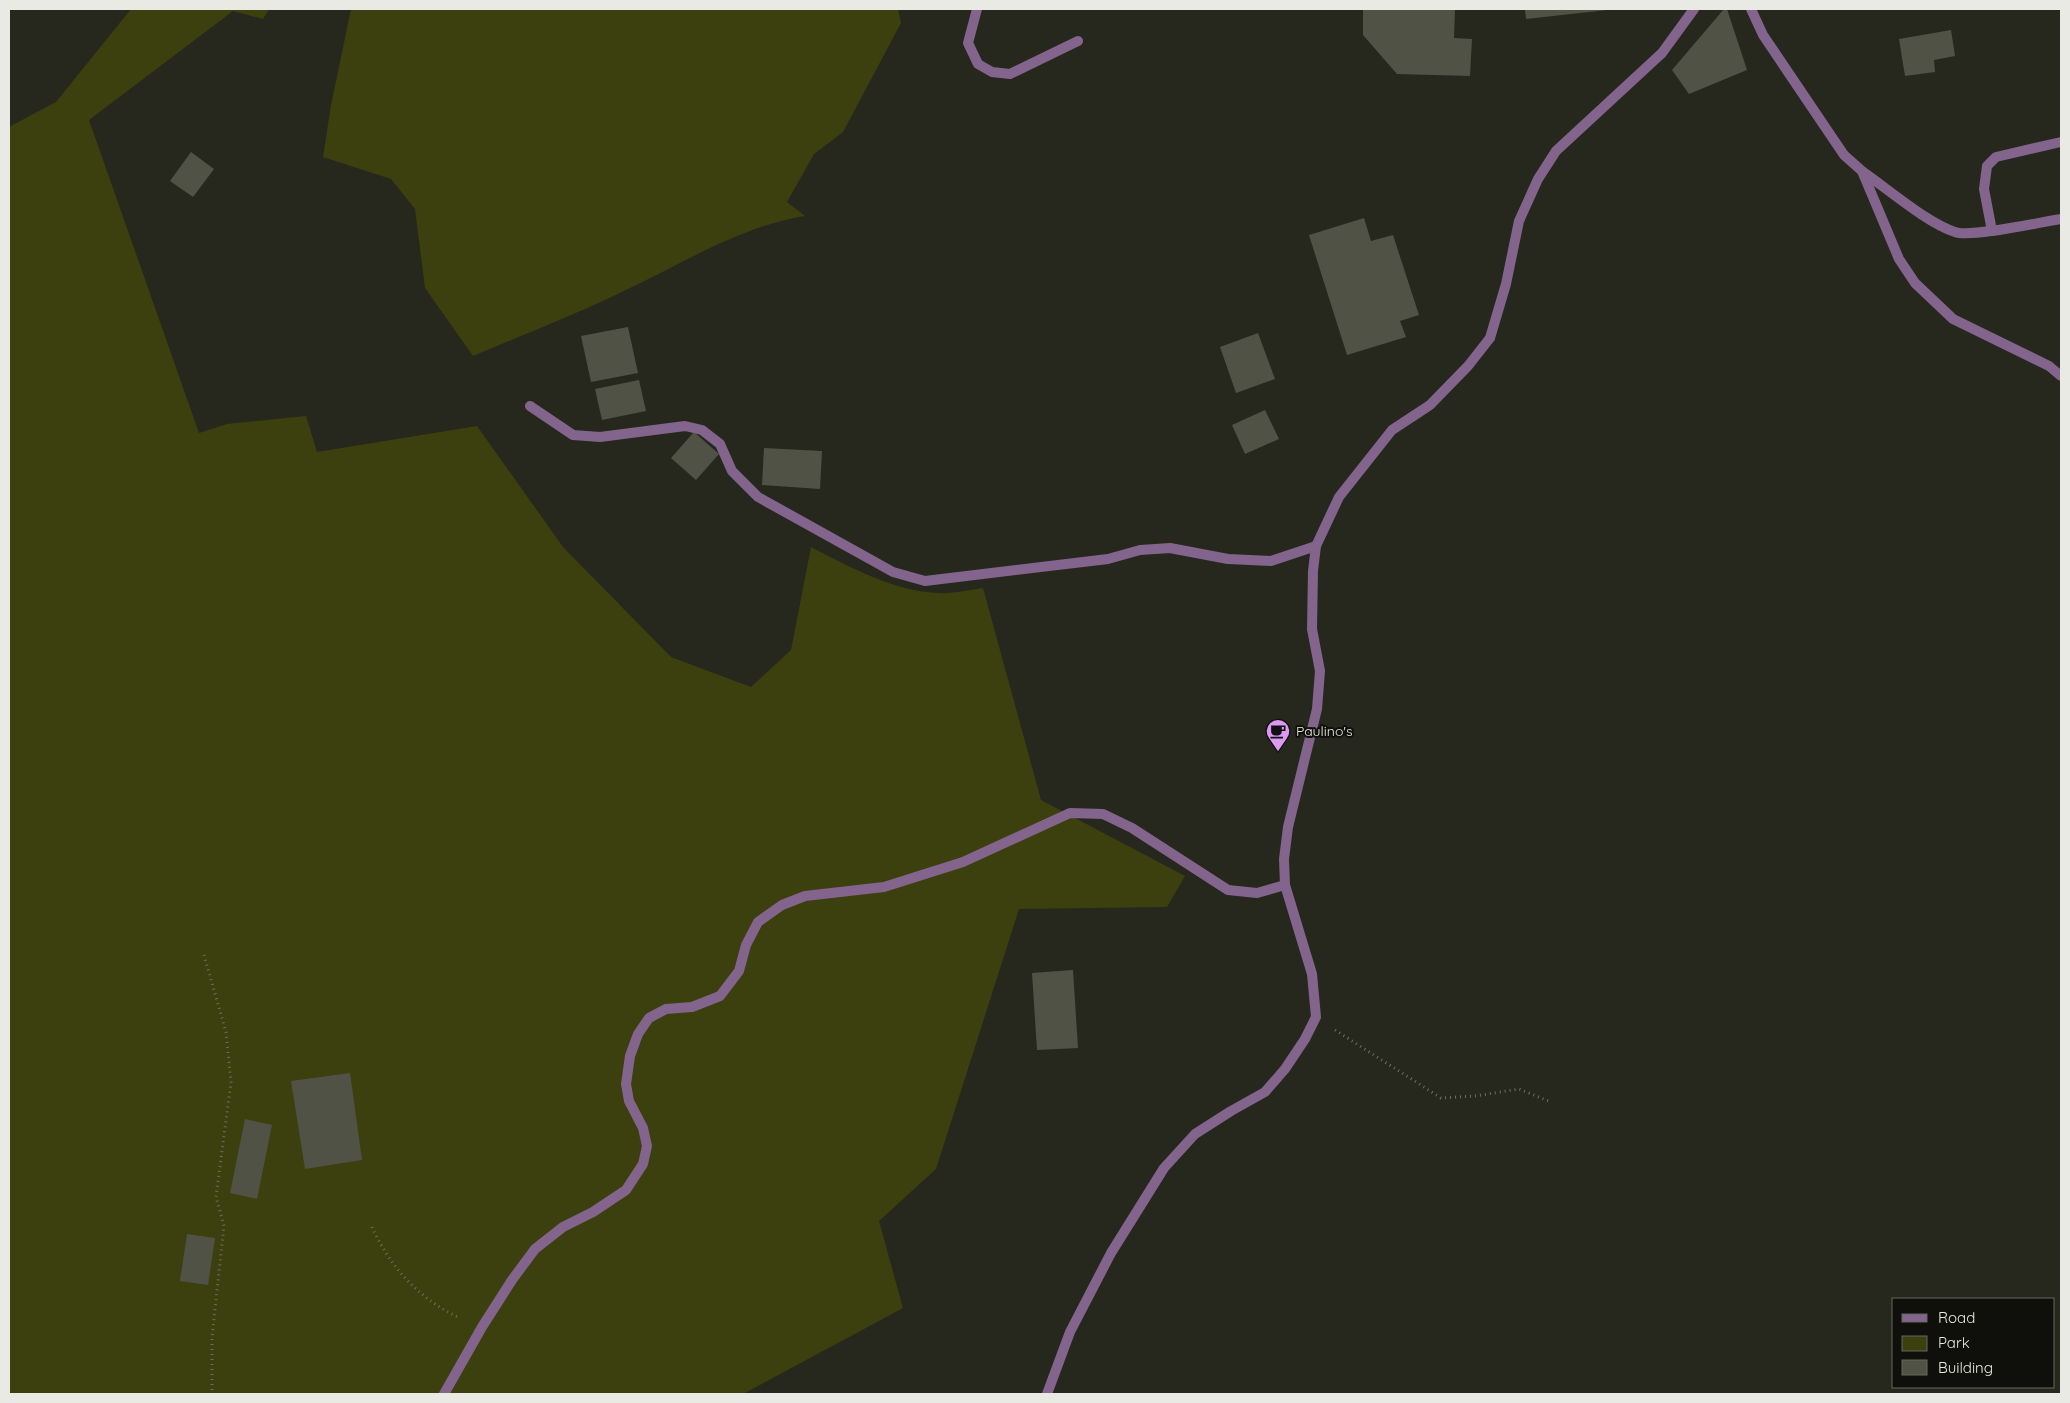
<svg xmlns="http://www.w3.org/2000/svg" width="2070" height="1403" font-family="Quicksand,sans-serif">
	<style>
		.green { fill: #3c400e }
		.building { fill: #505246 }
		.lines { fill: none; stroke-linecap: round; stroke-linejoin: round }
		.path { stroke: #6c6d64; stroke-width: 3; stroke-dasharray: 1 4; stroke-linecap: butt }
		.service { stroke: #83648d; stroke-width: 10 }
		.minor { stroke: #83648d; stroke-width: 10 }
		.labels { text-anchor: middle; stroke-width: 4; stroke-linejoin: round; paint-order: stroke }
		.poi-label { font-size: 14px; fill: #e9eae3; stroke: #0f100b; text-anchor: start }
	</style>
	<rect width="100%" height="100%" fill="#26281d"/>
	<g class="green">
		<path d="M131 9H269L263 19 233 11 89 120 199 433 227 424 306 416 317 452 477 426 563 547 671 657 751 687 791 650 811 547C850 567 893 591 937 593 952 594 969 590 983 588L1041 800 1185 876 1167 907 1019 909 936 1169 879 1221 903 1308 743 1394H9V127L56 102Z"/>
		<path d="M351 9H898L901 23 843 132 814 154 787 202 805 216C742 226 687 261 630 288 579 313 525 334 473 356L425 288 415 209 391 179 323 157 331 105Z"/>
	</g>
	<g class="building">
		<path d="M1363 9H1455L1454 38 1472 39 1470 76 1397 74 1363 35Z"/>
		<path d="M1525 9H1606L1607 10 1526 19Z"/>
		<path d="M1724 9H1727L1747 70 1689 94 1672 70Z"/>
		<path d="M1951 30 1955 56 1934 60 1935 72 1905 76 1899 39Z"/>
		<path d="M191 152 214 169 193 197 170 181Z"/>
		<path d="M1364 218 1371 241 1393 235 1419 315 1400 321 1406 337 1347 355 1309 235Z"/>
		<path d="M628 327 638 373 591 382 581 336Z"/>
		<path d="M1258 333 1275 379 1236 393 1220 347Z"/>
		<path d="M639 380 646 411 602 420 595 389Z"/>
		<path d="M1265 410 1279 439 1245 454 1232 425Z"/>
		<path d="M694 432 719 454 696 480 671 458Z"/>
		<path d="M764 448 822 451 820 489 762 485Z"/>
		<path d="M1073 970 1078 1048 1037 1050 1032 973Z"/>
		<path d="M350 1073 362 1160 305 1169 291 1081Z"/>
		<path d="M245 1119 272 1125 257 1199 230 1193Z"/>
		<path d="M187 1234 215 1238 208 1285 180 1281Z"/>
	</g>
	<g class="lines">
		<g class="path">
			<path d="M204 955 226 1032 231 1082 216 1197 224 1226 212 1337V1394"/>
			<path d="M1335 1030 1441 1098 1475 1096 1519 1089 1551 1102"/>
			<path d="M372 1227C390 1267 420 1300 460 1318"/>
		</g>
		<path class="service" d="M1992 231 1984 189 1987 166 1996 157 2061 142"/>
		<g class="minor">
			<path d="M977 9 968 43 978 64 992 72 1010 74 1078 41"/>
			<path d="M1751 9 1763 35 1844 155 1862 171 1899 259 1915 283 1953 319 2049 366 2061 376"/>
			<path d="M1863 172C1888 189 1927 223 1955 232 1971 238 2041 222 2061 219"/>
			<path d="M530 406 573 435 600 437 685 426 702 430 720 444 732 471 758 497 893 572 925 581 1108 559 1140 550 1170 548 1228 559 1271 561 1316 546"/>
			<path d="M444 1394 482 1327 512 1280 535 1249 563 1227 593 1212 626 1190 643 1164 647 1146 643 1128 629 1101 626 1084 630 1056 638 1034 649 1018 666 1009 692 1007 720 996 739 971 746 945 758 922 782 905 805 896 884 887 963 862 1070 813 1103 814 1132 828 1228 890 1257 893 1285 885"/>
			<path d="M1047 1394 1070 1332 1111 1253 1164 1168 1195 1134 1231 1111 1265 1092 1285 1069 1305 1039 1316 1017 1312 974 1285 885 1284 859 1288 827 1317 709 1320 671 1312 629 1313 571 1316 546 1339 497 1392 430 1430 405 1468 366 1490 338 1506 284 1519 221 1538 179 1556 151 1662 53 1694 9"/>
		</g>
	</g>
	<defs>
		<g id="cafe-pin" transform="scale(1.25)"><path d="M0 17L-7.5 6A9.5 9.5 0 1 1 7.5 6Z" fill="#dd98f3" stroke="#0f100b"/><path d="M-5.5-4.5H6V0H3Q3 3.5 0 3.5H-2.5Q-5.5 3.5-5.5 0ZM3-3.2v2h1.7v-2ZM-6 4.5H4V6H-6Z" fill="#111"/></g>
	</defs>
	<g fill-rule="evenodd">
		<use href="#cafe-pin" x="1278" y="731"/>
	</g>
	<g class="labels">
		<g class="poi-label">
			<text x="1296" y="736">Paulino's</text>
		</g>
	</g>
	<rect width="2070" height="1403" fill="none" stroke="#e9eae3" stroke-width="20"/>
	<rect x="1892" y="1298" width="162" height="90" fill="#0f100b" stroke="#666761"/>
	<rect x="1902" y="1314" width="25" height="8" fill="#83648d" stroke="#666761"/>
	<text x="1938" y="1323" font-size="15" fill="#e9eae3">Road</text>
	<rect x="1902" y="1336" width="25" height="15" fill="#3c400e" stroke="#666761"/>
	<text x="1938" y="1348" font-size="15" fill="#e9eae3">Park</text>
	<rect x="1902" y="1360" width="25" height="15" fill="#505246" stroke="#666761"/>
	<text x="1938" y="1373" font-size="15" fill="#e9eae3">Building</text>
</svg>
